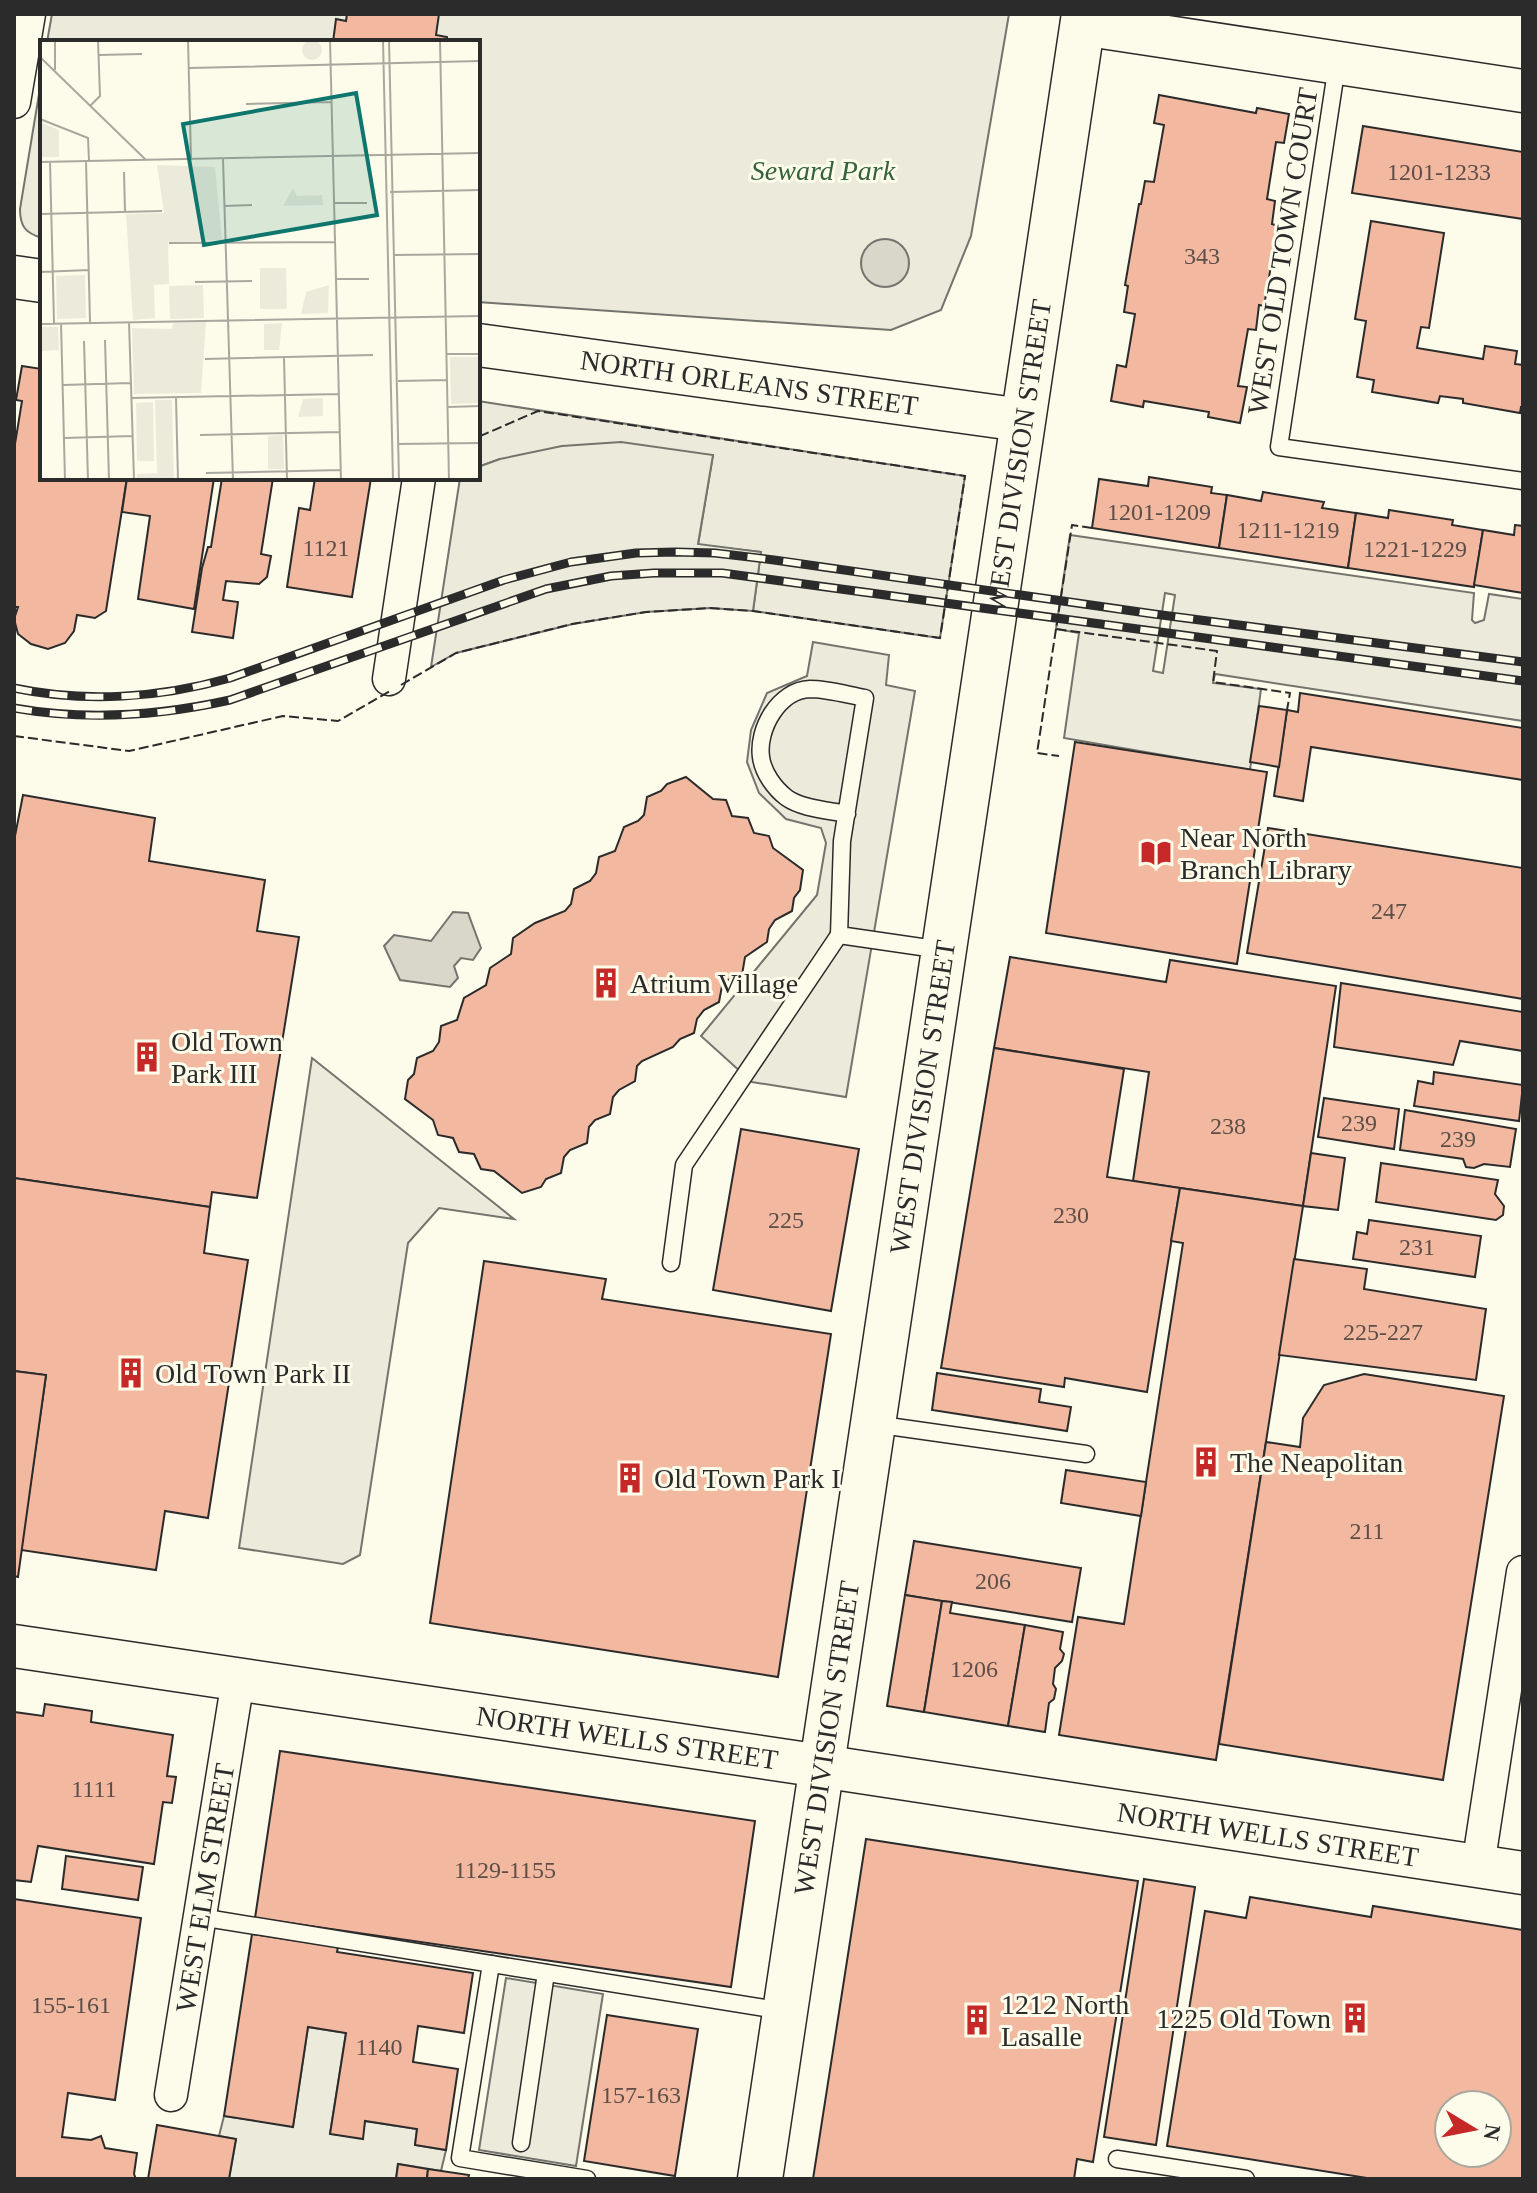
<svg xmlns="http://www.w3.org/2000/svg" width="1537" height="2193" font-family="'Times New Roman',serif">
	<style>
		.green { fill: #ecebdb; stroke: #74746e; stroke-width: 2 }
		.parking { fill: #eceadb; stroke: #74746e; stroke-width: 2; fill-rule: evenodd }
		.water { fill: #d8d7c9; stroke: #74746e; stroke-width: 2 }
		.building { fill: #f2b8a0; stroke: #2b2b2b; stroke-width: 2; fill-rule: evenodd }
		.lines { fill: none; stroke-linecap: round; stroke-linejoin: round }
		.service-casing { stroke: #2b2b2b; stroke-width: 19 }
		.minor-casing { stroke: #2b2b2b; stroke-width: 35 }
		.tertiary-casing { stroke: #2b2b2b; stroke-width: 45 }
		.secondary-casing { stroke: #2b2b2b; stroke-width: 47 }
		.service { stroke: #fdfbea; stroke-width: 16 }
		.minor { stroke: #fdfbea; stroke-width: 32 }
		.tertiary { stroke: #fdfbea; stroke-width: 42 }
		.secondary { stroke: #fdfbea; stroke-width: 44 }
		.rail-casing { stroke: #2b2b2b; stroke-width: 9 }
		.rail { stroke: #fdfbea; stroke-width: 6; stroke-dasharray: 18; stroke-linecap: butt }
		.fence { stroke: #2b2b2b; stroke-width: 2; stroke-dasharray: 10 4; stroke-linecap: butt }
		.labels { text-anchor: middle; stroke-width: 6; stroke-linejoin: round; paint-order: stroke }
		.number-label { font-size: 24px; fill: #5d4e48 }
		.park-label { font-size: 28px; font-style: italic; fill: #34623c; stroke: #fdfbea }
		.street-label { font-size: 28px; fill: #2b2b2b; stroke: #fdfbea }
		.poi-label { font-size: 28px; fill: #2b2b2b; stroke: #fdfbea; text-anchor: start }
		.inset-road { fill: none; stroke: #a9a89e; stroke-width: 2 }
		.view { fill: #0f766e; fill-opacity: 0.15; stroke: #0f766e; stroke-width: 4 }
		.inset-edge { fill: none; stroke: #2b2b2b; stroke-width: 4 }
	</style>
	<rect width="100%" height="100%" fill="#fdfbea"/>
	<g class="green">
		<path d="M52 14H1009L971 236 941 310 891 330 478 302V42H47Z"/>
		<path d="M42 76V238C25 233 20 226 20 209Z"/>
		<path d="M478 401 965 476 940 638 753 611 761 552 698 545 713 455 500 459 478 467Z"/>
		<path d="M312 1058 514 1219 439 1208 408 1243 360 1555 343 1564 239 1548Z"/>
		<path d="M308 2027 346 2033 330 2134 362 2138 365 2121 417 2129 415 2145 446 2150 441 2171 398 2164 396 2179H229L236 2139 219 2136 224 2116 293 2126Z"/>
	</g>
	<g class="parking">
		<path d="M621 442 713 455 698 544 761 552 753 611 710 608 646 612 573 624 456 653 431 667 460 478H478V467L500 459 562 446Z"/>
		<path d="M1070 535 1474 593 1472 620 1475 623 1484 620 1489 594 1523 599V721L1215 674 1213 683 1261 689 1250 770 1064 738 1079 633 1056 629ZM1165 593 1175 595 1163 673 1153 671Z"/>
		<path d="M813 642 889 655 886 685 915 691 846 1097 752 1082 701 1036 817 895 826 843 821 828 786 819 759 793 747 762 751 730 767 693 807 676Z"/>
		<path d="M506 1978 603 1994 576 2166 479 2150Z"/>
	</g>
	<g class="water">
		<circle cx="885" cy="263" r="24"/>
		<path d="M453 912 468 913 481 948 473 960 461 958 454 966 458 978 450 987 400 980 384 946 394 935 431 941Z"/>
	</g>
	<g class="building">
		<path d="M347 14H439L436 35 447 37V42H333L336 19 346 21Z"/>
		<path d="M1159 95 1256 113 1257 108 1289 114 1284 143 1276 142 1267 199 1275 201 1272 224 1278 226 1264 306 1259 305 1256 330 1248 329 1238 386 1247 387 1240 423 1208 417 1209 412 1144 401 1143 407 1111 401 1117 365 1126 367 1135 314 1124 312 1128 286 1125 285 1139 204H1141L1145 181 1154 182 1164 125 1154 123Z"/>
		<path d="M1363 126 1523 152V219L1352 193Z"/>
		<path d="M1371 221 1444 233 1429 328 1421 327 1417 348 1483 359 1485 346 1517 351 1515 364 1523 365V407H1521L1520 413 1463 403V399L1440 396 1438 403 1372 392 1374 380 1357 377 1366 321 1355 319Z"/>
		<path d="M22 366 42 369V478H127L106 611 95 618 77 615 74 631 65 643 48 649 31 644 18 634 14 619 18 607H14V450L22 401 16 400Z"/>
		<path d="M1149 477 1212 487 1211 493 1227 495 1219 548 1092 528 1099 479 1148 486Z"/>
		<path d="M127 478H214L194 609 138 599 150 516 122 512Z"/>
		<path d="M222 478H273L261 554 271 556 267 577 259 584 226 581 223 600 238 602 233 638 192 632 202 568 208 547H211Z"/>
		<path d="M315 478H371L352 597 287 587 299 508 310 510Z"/>
		<path d="M1263 492 1324 502 1322 508 1356 513 1348 568 1219 548 1227 495 1261 501Z"/>
		<path d="M1389 510 1453 520 1452 525 1483 530 1474 587 1348 568 1356 513 1388 518Z"/>
		<path d="M1515 525 1523 526V593L1474 585 1483 530 1514 535Z"/>
		<path d="M1300 693 1523 728V780L1311 747 1303 801 1274 796 1287 710 1298 712Z"/>
		<path d="M1259 706 1287 710 1279 767 1250 762Z"/>
		<path d="M1075 742 1267 772 1237 964 1046 933Z"/>
		<path d="M686 777 713 799 726 800 732 816 748 818 754 833 769 836 773 848 803 870 800 890 794 898 792 911 775 920 769 929 767 942 745 957 742 975 728 980 722 986 719 1002 704 1010 697 1019 694 1033 680 1039 673 1047 642 1061 637 1066 635 1081 619 1090 613 1097 610 1114 595 1120 589 1127 587 1143 570 1150 564 1157 561 1173 546 1179 541 1187 522 1193 494 1171 481 1169 474 1154 459 1152 453 1138 438 1135 433 1120 405 1099 408 1080 414 1074 417 1058 433 1051 439 1042 441 1026 457 1020 464 998 486 985 490 968 511 954 513 938 535 923 565 911 571 904 574 889 590 881 596 873 599 857 615 851 624 827 638 821 644 815 647 797 661 791 667 784Z"/>
		<path d="M23 795 155 818 149 861 265 880 257 931 299 937 257 1198 212 1192 210 1207 14 1178V841Z"/>
		<path d="M1268 828 1523 868V999L1247 953Z"/>
		<path d="M1010 957 1166 982 1170 960 1336 986 1303 1206 1133 1181 1149 1072 994 1048Z"/>
		<path d="M1341 983 1523 1012V1051L1460 1041 1453 1065 1334 1047Z"/>
		<path d="M994 1048 1124 1069 1107 1177 1180 1188 1147 1392 1065 1378 1064 1387 941 1368Z"/>
		<path d="M1434 1072 1523 1085 1519 1121 1414 1106 1418 1081 1433 1084Z"/>
		<path d="M1324 1098 1399 1109 1394 1149 1318 1137Z"/>
		<path d="M1405 1110 1516 1129 1510 1167 1484 1164 1474 1168 1466 1167 1463 1159 1400 1150Z"/>
		<path d="M741 1129 859 1149 831 1311 713 1290Z"/>
		<path d="M1311 1153 1345 1158 1338 1210 1303 1206Z"/>
		<path d="M1381 1163 1498 1180 1495 1194 1504 1206 1503 1215 1496 1220 1376 1202Z"/>
		<path d="M14 1178 210 1207 204 1253 248 1260 208 1518 165 1511 156 1570 21 1550 46 1375 14 1371Z"/>
		<path d="M1180 1188 1303 1206 1216 1760 1059 1735 1078 1617 1124 1624 1183 1243 1171 1241Z"/>
		<path d="M1369 1220 1481 1236 1475 1277 1353 1259 1357 1232 1367 1234Z"/>
		<path d="M1294 1259 1367 1269 1364 1289 1486 1309 1476 1380 1279 1355Z"/>
		<path d="M484 1261 606 1279 602 1299 831 1334 778 1677 430 1623Z"/>
		<path d="M14 1371 46 1375 18 1577 14 1576Z"/>
		<path d="M937 1373 1041 1389 1039 1402 1071 1407 1067 1431 932 1410Z"/>
		<path d="M1364 1374 1504 1396 1443 1780 1219 1744 1266 1442 1300 1447 1303 1418 1324 1385Z"/>
		<path d="M1066 1470 1146 1482 1141 1516 1061 1503Z"/>
		<path d="M914 1541 1081 1568 1072 1622 905 1595Z"/>
		<path d="M905 1595 942 1601 924 1712 887 1706Z"/>
		<path d="M942 1601 952 1602 950 1613 1025 1625 1008 1726 924 1712Z"/>
		<path d="M1025 1625 1063 1632 1060 1649 1064 1654 1062 1661 1055 1668 1053 1684 1056 1689 1054 1699 1049 1703 1045 1732 1008 1726Z"/>
		<path d="M45 1704 92 1711 91 1722 173 1735 167 1776 176 1777 172 1803 163 1802 154 1864 38 1846 31 1882 14 1880V1712L43 1716Z"/>
		<path d="M280 1751 755 1821 731 1987 255 1918Z"/>
		<path d="M866 1839 1138 1881 1093 2162 1077 2159 1074 2179H813Z"/>
		<path d="M66 1856 143 1867 138 1900 62 1889Z"/>
		<path d="M1144 1879 1195 1887 1156 2145 1104 2137Z"/>
		<path d="M1250 1897 1371 1917 1373 1906 1523 1930V2179H1373L1167 2146 1205 1911 1246 1918ZM1449 2105H1497V2153H1449Z"/>
		<path d="M14 1899 141 1918 115 2100 68 2093 62 2137 91 2140 101 2136 105 2148 137 2153 134 2174 136 2179H14Z"/>
		<path d="M252 1934 338 1947 337 1952 473 1973 464 2033 418 2026 413 2062 458 2069 446 2150 415 2145 417 2129 365 2121 363 2139 330 2134 346 2033 308 2027 293 2127 224 2116Z"/>
		<path d="M607 2015 698 2029 675 2176 584 2161Z"/>
		<path d="M157 2125 236 2139 229 2179H148Z"/>
		<path d="M398 2164 428 2169 427 2179H396Z"/>
		<path d="M428 2169 469 2175 468 2179H427Z"/>
	</g>
	<g class="lines">
		<g class="service-casing">
			<g id="service">
				<path d="M1337 65 1279 447 1523 481"/>
				<path d="M847 814C828 810 803 809 787 798 775 789 763 773 761 757 757 729 779 690 810 689 828 689 848 695 865 698L842 841 839 935 942 950"/>
				<path d="M671 1263 684 1165 839 935"/>
				<path d="M874 1424 1086 1454"/>
				<path d="M200 1917 783 2011"/>
				<path d="M491 1964 460 2158 587 2179"/>
				<path d="M521 2143 546 1973"/>
				<path d="M1117 2159 1246 2179"/>
			</g>
		</g>
		<g class="minor-casing">
			<g id="minor">
				<path d="M14 102 29 14"/>
				<path d="M389 679 419 478"/>
				<path d="M1478 1866 1523 1572"/>
				<path id="s1" d="M171 2095 238 1680"/>
			</g>
		</g>
		<g class="tertiary-casing">
			<g id="tertiary">
				<path d="M1082 24 1523 91"/>
				<path d="M14 277 42 281"/>
				<path id="s2" d="M478 345 1022 420"/>
				<path id="s3" d="M14 1646 821 1766 1523 1873"/>
			</g>
		</g>
		<g class="secondary-casing">
			<g id="secondary">
				<path id="s4" d="M760 2179 1084 14"/>
			</g>
		</g>
		<use href="#service" class="service"/>
		<use href="#minor" class="minor"/>
		<use href="#tertiary" class="tertiary"/>
		<use href="#secondary" class="secondary"/>
		<g class="rail-casing">
			<g id="rail">
				<path d="M14 688C85 703 160 698 230 678L504 580 571 562 636 553 675 552 715 553 774 560 1154 614 1523 662"/>
				<path d="M14 708C88 721 158 716 230 700L546 589 611 576 654 573H722L1523 681"/>
			</g>
		</g>
		<use href="#rail" class="rail"/>
		<g class="fence">
			<path d="M1092 528 1072 525 1056 629 1217 651 1213 682 1290 693 1287 710"/>
			<path d="M1056 629 1037 753 1059 756"/>
			<path d="M401 685 456 653 572 624 646 612 710 608 753 611 940 638 965 476 538 411 478 437"/>
			<path d="M14 736 129 751 283 716 338 721 390 691"/>
		</g>
	</g>
	<defs>
		<g id="library-bare" transform="scale(2.4)"><path d="M-6-4Q-3-5.5-.7-3.5V5Q-3 3-6 4ZM6-4Q3-5.5 .7-3.5V5Q3 3 6 4Z" fill="#c62828" stroke="#fdfbea" stroke-width="2.5" paint-order="stroke"/></g>
		<g id="building-bare" transform="scale(2.4)"><path d="M-4-6H4V6H1V3H-1V6H-4ZM-2.5-4.3h1.7v1.8h-1.7ZM.8-4.3h1.7v1.8H.8ZM-2.5-1h1.7V.8h-1.7ZM.8-1h1.7V.8H.8Z" fill="#c62828" stroke="#fdfbea" stroke-width="2.5" paint-order="stroke"/></g>
	</defs>
	<g fill-rule="evenodd">
		<use href="#library-bare" x="1156" y="853"/>
		<use href="#building-bare" x="606" y="983"/>
		<use href="#building-bare" x="147" y="1057"/>
		<use href="#building-bare" x="131" y="1373"/>
		<use href="#building-bare" x="1206" y="1462"/>
		<use href="#building-bare" x="630" y="1478"/>
		<use href="#building-bare" x="1355" y="2018"/>
		<use href="#building-bare" x="977" y="2020"/>
	</g>
	<g class="labels">
		<g class="number-label">
			<text x="1439" y="180">1201-1233</text>
			<text x="1202" y="264">343</text>
			<text x="1159" y="520">1201-1209</text>
			<text x="1288" y="538">1211-1219</text>
			<text x="326" y="556">1121</text>
			<text x="1415" y="557">1221-1229</text>
			<text x="1389" y="919">247</text>
			<text x="1359" y="1131">239</text>
			<text x="1228" y="1134">238</text>
			<text x="1458" y="1147">239</text>
			<text x="1071" y="1223">230</text>
			<text x="786" y="1228">225</text>
			<text x="1417" y="1255">231</text>
			<text x="1383" y="1340">225-227</text>
			<text x="1367" y="1539">211</text>
			<text x="993" y="1589">206</text>
			<text x="974" y="1677">1206</text>
			<text x="94" y="1797">1111</text>
			<text x="505" y="1878">1129-1155</text>
			<text x="71" y="2013">155-161</text>
			<text x="379" y="2055">1140</text>
			<text x="641" y="2103">157-163</text>
		</g>
		<g class="park-label">
			<text x="823" y="180">Seward Park</text>
		</g>
		<g class="street-label">
			<text transform="translate(1282 251) rotate(-81)" y="10">WEST OLD TOWN COURT</text>
			<text dy="10" stroke="none"><textPath href="#s2" startOffset="274">NORTH ORLEANS STREET</textPath></text>
			<text dy="10" stroke="none"><textPath href="#s4" startOffset="1742">WEST DIVISION STREET</textPath></text>
			<text dy="10" stroke="none"><textPath href="#s4" startOffset="1094">WEST DIVISION STREET</textPath></text>
			<text dy="10" stroke="none"><textPath href="#s3" startOffset="620">NORTH WELLS STREET</textPath></text>
			<text dy="10" stroke="none"><textPath href="#s4" startOffset="446">WEST DIVISION STREET</textPath></text>
			<text dy="10" stroke="none"><textPath href="#s3" startOffset="1268">NORTH WELLS STREET</textPath></text>
			<text dy="10" stroke="none"><textPath href="#s1" startOffset="210">WEST ELM STREET</textPath></text>
		</g>
		<g class="poi-label">
			<text x="1180" y="847">Near North<tspan x="1180" dy="32">Branch Library</tspan></text>
			<text x="630" y="993">Atrium Village</text>
			<text x="171" y="1051">Old Town<tspan x="171" dy="32">Park III</tspan></text>
			<text x="155" y="1383">Old Town Park II</text>
			<text x="1230" y="1472">The Neapolitan</text>
			<text x="654" y="1488">Old Town Park I</text>
			<text x="1001" y="2014">1212 North<tspan x="1001" dy="32">Lasalle</tspan></text>
			<text x="1331" y="2028" text-anchor="end">1225 Old Town</text>
		</g>
	</g>
	<g transform="translate(40 40)">
		<rect width="440" height="440" fill="#fdfbea"/>
		<path d="M262 10a10 10 0 1 1 20 0a10 10 0 1 1-20 0ZM0 82 19 90V117H0ZM117 125 175 127 182 200 128 202 129 244 114 245 115 278 93 280 86 174 124 173ZM253 148 257 156 282 155 283 165 243 166ZM220 228H246L247 269H220ZM45 235 46 278 17 279 16 236ZM163 245 164 278 130 279 129 246ZM289 245 288 273 261 274 266 252ZM166 282 161 353 94 354 92 288 131 289 134 283ZM242 283 239 310H224V284ZM2 287H18L19 310 2 311ZM410 317H440V363L411 364ZM283 358V376L258 377 263 359ZM115 360H132L134 440H97V434L117 433ZM113 362 114 421H97L96 363ZM243 395 244 429H228V396Z" fill="#ecebdb"/>
		<path class="inset-road" d="M15 0V30M148 0 151 119M290 0 301 440M343 0 353 440M349 0 359 440M400 0 409 440M59 15 102 14M0 17 106 120M149 28 440 21M206 64 291 62M50 66 60 56 58 0M0 79 48 98 49 120M183 119 193 440M46 121 50 282M0 122 440 113M10 122 14 283M84 132 85 172M350 152 440 150M294 163H327M185 166 212 165M0 174 122 171M129 203 295 202M354 215 440 214M0 232 49 230M296 239H329M155 242 212 241M89 282 94 440M21 283 25 440M0 284 440 276M65 300 69 440M44 301 48 440M407 314H440M244 318 247 440M165 319 333 315M358 341 407 340M23 345 91 343M91 358 299 354M136 358 138 440M408 367 440 366M160 395 300 392M24 398 92 396M358 404 440 403M166 433 301 430"/>
		<path class="view" d="M316 53 337 175 164 205 143 84Z"/>
		<rect width="440" height="440" class="inset-edge"/>
	</g>
	<rect width="1537" height="2193" fill="none" stroke="#2b2b2b" stroke-width="32"/>
	<g transform="translate(1473 2129) rotate(100)"><circle r="38" fill="#fdfbea" stroke="#a9a89e" stroke-width="2"/>
	<path d="M0-6L14 30L0 20L-14 30Z" fill="#c62828"/>
	<text y="-12" font-size="22" font-weight="bold" text-anchor="middle" fill="#2b2b2b">N</text>
	</g>
</svg>
